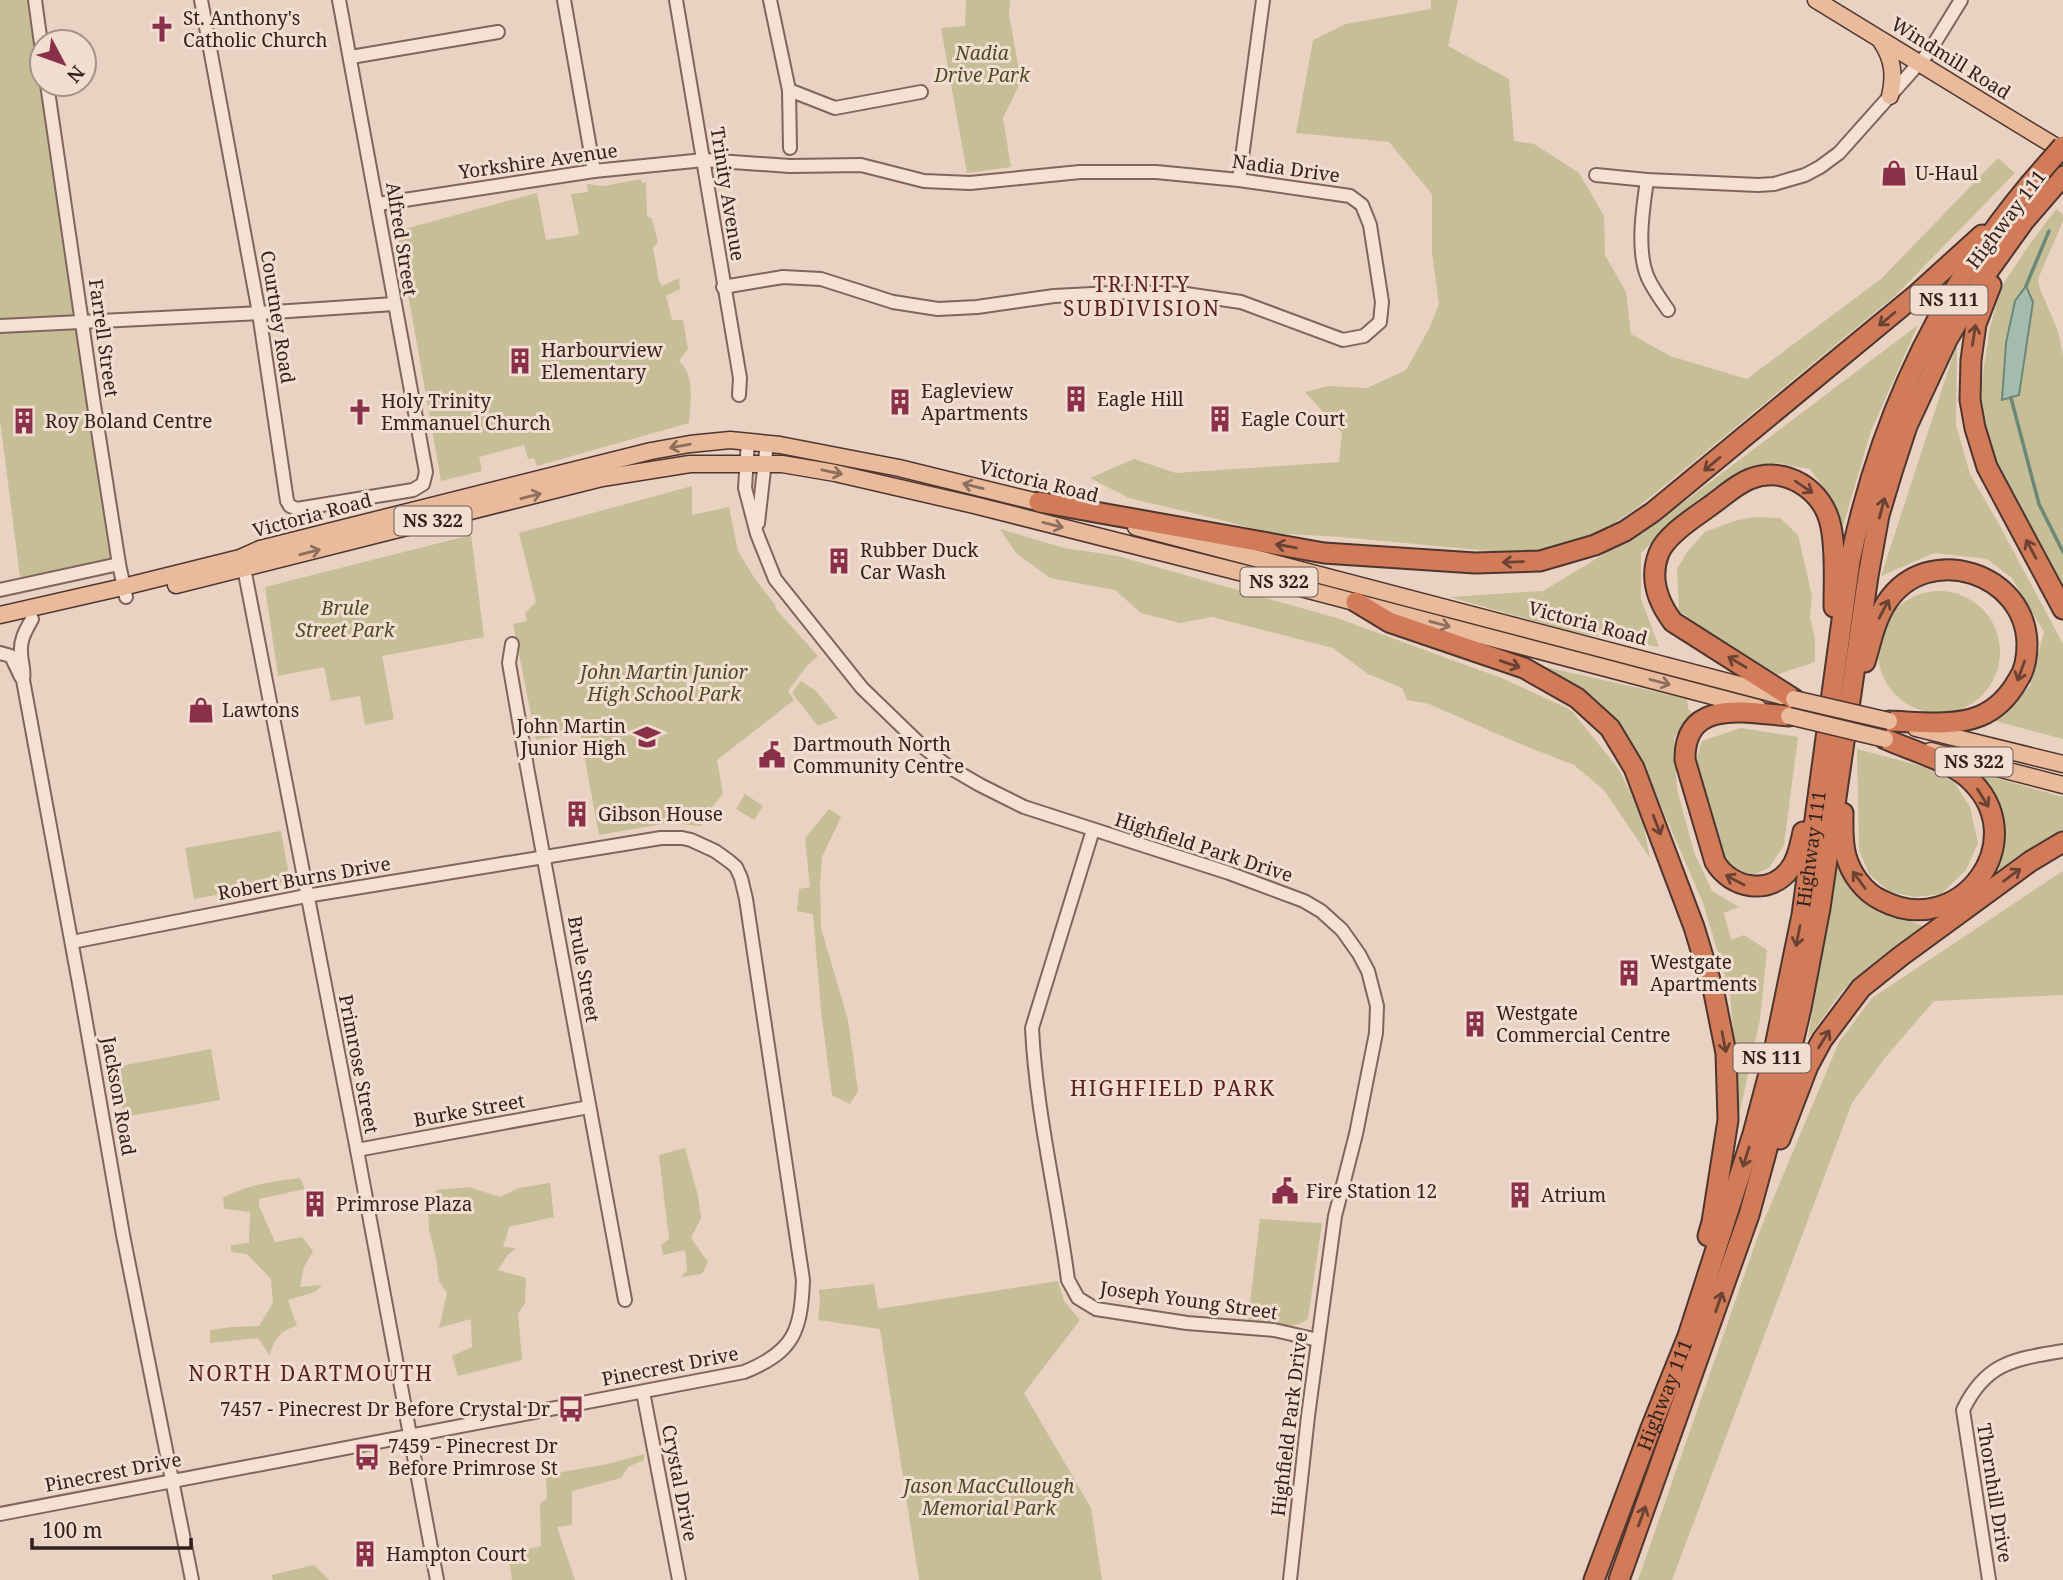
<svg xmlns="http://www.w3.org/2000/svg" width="2063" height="1580" font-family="'Noto Serif',serif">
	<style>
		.green { fill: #c6be97 }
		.water { fill: #a3bcae; stroke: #6c8879; stroke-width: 2 }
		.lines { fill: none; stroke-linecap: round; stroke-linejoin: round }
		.stream { stroke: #6c8879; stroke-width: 3.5 }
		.minor-casing { stroke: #81645b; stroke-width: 16 }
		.major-casing { stroke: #4f352f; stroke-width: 19 }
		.highway-casing { stroke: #4f352f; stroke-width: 23 }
		.minor { stroke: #f5e1d3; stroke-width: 12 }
		.major { stroke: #e9bb9c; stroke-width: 16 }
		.highway { stroke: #d17b59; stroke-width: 19 }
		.major-bridge-casing { stroke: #4f352f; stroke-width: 19; stroke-linecap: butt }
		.highway-bridge-casing { stroke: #4f352f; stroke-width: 23; stroke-linecap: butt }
		.major-bridge { stroke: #e9bb9c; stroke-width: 16 }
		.highway-bridge { stroke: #d17b59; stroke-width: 19 }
		.oneway { stroke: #6a4132 }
		.oneway2 { stroke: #8e6e5c }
		.labels { text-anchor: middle; stroke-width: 6; stroke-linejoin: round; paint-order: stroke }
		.shield { fill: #f1ded0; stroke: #6b5a53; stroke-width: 2 }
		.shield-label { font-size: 18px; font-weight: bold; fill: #32221d }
		.poi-label { font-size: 19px; fill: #32221d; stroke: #f1ded0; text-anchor: start }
		.park-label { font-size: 19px; font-style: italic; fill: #4c4b26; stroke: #f1ded0 }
		.street-label { font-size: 19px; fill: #32221d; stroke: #f1ded0 }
		.neighbourhood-label { font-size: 21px; letter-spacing: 2px; fill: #5a2125; stroke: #f1ded0 }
	</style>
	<rect width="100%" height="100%" fill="#e9d2c1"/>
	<g class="green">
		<path d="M0 0H28L79 311 115 562 20 577 0 420Z"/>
		<path d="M966 0H1010L1009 14 1021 81 1003 118 1011 167 967 173 941 28 965 26Z"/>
		<path d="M1431 0H1458L1448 46 1509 79 1514 141 1534 144 1579 173 1604 216 1605 255 1626 292 1631 334 1670 356 1747 379 1881 279 1998 158 2015 173 1897 294 1675 477 1634 510 1593 537 1552 549 1501 552 1340 537 1270 533 1213 518 1129 498 1090 478 1134 459 1176 473 1339 462 1342 433 1305 392 1328 386 1367 388 1406 370 1430 327 1439 304 1432 253V194L1389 142 1296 133 1313 40 1346 24 1431 9Z"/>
		<path d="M641 179 642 183 646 182 647 216 652 219 658 242 653 248 659 281 662 286 679 278 680 289 666 296 672 320H683L688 349 679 361C696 377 690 402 689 423L537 466 534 458 528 459 524 445 479 457 482 471 441 481 397 231 537 193 546 240 577 235 579 233 571 194 588 192 587 184 604 186Z"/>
		<path d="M2056 209 2063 215V221L2038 279 2040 289 2058 331 2063 355V596L1988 444 1980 394 1990 327 2002 286 2029 245Z"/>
		<path d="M1918 325 1871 431 1838 543C1836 504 1833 500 1810 469L1777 463 1725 482 1680 515 1641 553V599L1659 647 1574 632 1449 597 1543 591 1660 520Z"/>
		<path d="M1957 343 1956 425 1970 474 2000 526 2063 644V739L1995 721 2030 686 2044 632 2012 578 1987 559 1934 553 1881 576Z"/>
		<path d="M692 486V515L729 507 738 551 755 579 776 606 775 608 818 656C805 666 798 678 788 691L794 700 717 760 723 794 702 819V826L668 823 599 835 580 732 536 740 513 624 527 621 525 613 536 602 519 533Z"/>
		<path d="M1755 517 1780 518 1798 535 1812 596 1810 617 1815 639V662L1770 677 1691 625 1686 615 1679 612 1677 569 1687 552 1705 532 1734 521Z"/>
		<path d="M1000 529 1064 548 1118 556 1340 619 1504 679 1571 710 1618 768 1641 813 1650 858 1604 790 1574 765 1520 744 1429 704 1407 700 1402 688 1368 674 1333 648 1212 617 1180 623 1141 613 1115 590 1050 578 1016 553Z"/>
		<path d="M471 535 484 637 382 656 394 719 365 725 360 696 331 701 324 667 278 676 265 587Z"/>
		<circle cx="1939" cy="652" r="61"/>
		<path d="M1541 666 1687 699 1688 708 1692 714 1674 738 1677 789 1694 852 1712 891 1739 907 1724 913 1731 940 1744 935 1767 950 1760 1020 1739 1115 1730 992 1703 903 1652 785 1636 754 1599 708Z"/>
		<path d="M801 681 816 691 838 718 818 726 792 693Z"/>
		<path d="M1741 728 1798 737 1784 845 1769 868 1750 876 1727 865 1715 847 1696 760 1702 741Z"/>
		<path d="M1857 749 1925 767 1954 782 1970 807 1978 843 1966 870 1941 894 1915 897 1890 892 1869 874 1859 850Z"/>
		<path d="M1981 774 2063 797V836L1987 884 2002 849 1998 809Z"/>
		<path d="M745 794 763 806 754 820 736 809Z"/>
		<path d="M829 809 841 817 822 857 820 884 821 928 848 1020 858 1091 850 1104 832 1095 821 1010 813 914 797 911 799 889 810 887 805 838Z"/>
		<path d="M281 831 290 881 194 899 185 848Z"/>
		<path d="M1836 866 1873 906 1923 926 1843 990 1808 1038Z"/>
		<path d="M2063 871V995L1934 1001 1884 1059 1852 1103 1672 1580H1638L1760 1230 1839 1042 1872 998Z"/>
		<path d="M211 1049 220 1100 124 1117 115 1067Z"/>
		<path d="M685 1148 698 1196 701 1218 691 1238 708 1262 702 1274 681 1277 687 1270 685 1250 663 1255 661 1245 669 1239 659 1155Z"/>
		<path d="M300 1178 305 1189 259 1199V1206L275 1242 302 1237 313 1251 304 1267 300 1287 322 1285 315 1292 288 1300 297 1326C280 1330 273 1340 270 1356L258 1338 210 1343V1330L232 1327 259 1326 273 1303 271 1279 247 1254 231 1252V1245L249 1243 250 1212 224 1209 223 1198C245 1185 274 1181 300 1178Z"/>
		<path d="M550 1183 554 1217 509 1227 503 1247 516 1248 507 1256 498 1270 526 1278 525 1303 518 1314 522 1360 458 1376 452 1356 472 1347 471 1319 439 1328 447 1293 439 1281 436 1258 429 1230 428 1209 437 1190 469 1187 500 1197 518 1188Z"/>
		<path d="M1260 1219 1322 1223 1308 1319C1290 1332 1269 1324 1248 1320Z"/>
		<path d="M1058 1281 1064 1301 1080 1320 1024 1393 1091 1508 1102 1580H919L880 1329 818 1320 820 1303 819 1290 874 1284 878 1309Z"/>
		<path d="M644 1454V1460L628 1467 621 1478 572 1491V1525L557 1527 575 1580H512L508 1554 541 1546 540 1504 547 1498 546 1475 608 1464Z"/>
		<path d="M314 1565 329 1580H273L271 1575Z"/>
	</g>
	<path class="water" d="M2026 286 2033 302 2019 395 2002 400 2006 343 2015 301Z"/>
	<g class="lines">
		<g class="stream">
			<path d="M2026 286 2049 231"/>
			<path d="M2011 398 2039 504 2063 552"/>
		</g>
		<g class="minor-casing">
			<g id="minor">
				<path d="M35 0 42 51"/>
				<path d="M201 0 259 313 287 501 290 506 297 509 413 490 423 484 426 472 339 0"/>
				<path d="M564 0 594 171"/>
				<path d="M676 0 740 378 739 395"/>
				<path d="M770 0 789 90 790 148"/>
				<path d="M351 57 498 32"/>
				<path d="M47 84 94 405 119 564 126 597"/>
				<path d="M789 90 835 108 921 92"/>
				<path d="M1596 175 1647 180 1758 185 1774 184 1805 175 1820 167 1839 153 1929 52 1961 0"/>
				<path d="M1239 180 1263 0"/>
				<path d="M1647 180C1643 208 1636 251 1648 278 1653 289 1661 300 1668 310"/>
				<path d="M378 204 594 171 704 160 790 166 861 165 924 181 970 183 1080 172H1156L1239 180 1350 196 1362 205 1370 225 1382 302 1380 322 1364 336 1343 340 1241 302 1186 294 1131 292 1054 296 977 307 938 309 893 302 821 279 783 277 723 287"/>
				<path d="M0 326 259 313 394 304"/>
				<path d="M748 441 745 488 757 534 775 579 862 688 923 747 949 767 980 785 1024 807 1229 873 1304 901 1321 911 1342 930 1359 954 1368 971 1377 1006 1376 1033 1356 1134 1335 1216 1308 1416 1290 1580"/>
				<path d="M758 523 767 443"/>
				<path d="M241 561 244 568 357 1150 437 1580"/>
				<path d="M0 590 119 564"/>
				<path d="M32 619C26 630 20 639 21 652 21 662 25 670 23 680L81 994 123 1235 192 1580"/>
				<path d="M512 644 509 663 527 767 625 1300"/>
				<path d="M0 653 11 656 21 677"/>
				<path d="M1093 830 1032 1028C1036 1112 1057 1196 1068 1280L1078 1298 1096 1309 1187 1323 1274 1330 1318 1340"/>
				<path d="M357 1150 589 1107"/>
				<path d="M643 1392 679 1580"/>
				<path d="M0 1514 744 1372C794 1352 801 1331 803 1280L746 899 741 878 736 867 729 861 715 851 691 840 682 838H661L306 896 72 942"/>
				<path d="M1989 1580 1963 1410C1986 1362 2015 1359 2063 1351"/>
			</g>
		</g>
		<g class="major-casing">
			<g id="major">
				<path d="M1816 0 2063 151"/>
				<path d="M1881 41C1893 59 1895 75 1890 96"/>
				<path d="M1136 527 1782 696"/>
				<path d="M176 585 602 478 690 464H782L835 473 974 505 1259 577 1758 708"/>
				<path d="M0 615 123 587 240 558 260 549 651 451 690 444 730 440 780 445 899 468 1050 505"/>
				<path d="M1916 728 2063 764"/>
				<path d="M1931 751 2063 785"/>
			</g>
		</g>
		<g class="highway-casing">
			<g id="highway">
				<path d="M1991 285 1976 324 1971 360 1970 400 1975 428 1987 467 2063 609"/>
				<path d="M1039 502 1324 553 1475 563 1540 561 1595 545 1625 531 1653 512 1917 294 1982 235"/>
				<path d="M1356 602 1389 622 1524 668 1577 698 1610 728 1634 768 1694 927 1714 993 1726 1053 1728 1120 1712 1222 1708 1236"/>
				<path d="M1865 662C1871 642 1875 620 1887 602 1928 541 2026 573 2027 644 2027 657 2025 670 2018 680 2009 696 1997 709 1980 716 1953 727 1918 722 1889 721"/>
				<path d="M1794 699 1673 622C1658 602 1649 578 1659 553 1666 535 1695 517 1710 506 1723 497 1735 485 1750 479 1786 465 1824 490 1831 527 1836 552 1834 581 1834 607"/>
				<path d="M1789 716C1748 713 1684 697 1685 760L1715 862C1731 889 1770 896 1790 869 1798 859 1800 845 1803 832"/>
				<path d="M1843 813C1843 827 1842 842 1846 856 1851 874 1864 892 1881 900 1960 942 2037 838 1967 777 1948 761 1908 749 1885 739"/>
				<path d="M1780 1139 1808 1066 1822 1040 1861 988 1901 956 2031 861 2063 842"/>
				<path id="s1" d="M1594 1580 1651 1428 1688 1336 1753 1134 1771 1066 1802 915 1850 561C1879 422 1938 294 2029 185"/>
				<path d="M1619 1580 1749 1215 1774 1123 1801 1008 1820 908 1868 576 1879 515 1892 472 1907 426 1947 340 1986 274 2024 221 2063 176"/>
			</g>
		</g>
		<use href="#minor" class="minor"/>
		<use href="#major" class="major"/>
		<use href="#highway" class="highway"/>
		<g class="major-bridge-casing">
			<g id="major-bridge">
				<path d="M1794 699 1889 721"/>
				<path d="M1789 716 1885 739"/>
			</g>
		</g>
		<g class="highway-bridge-casing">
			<path id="highway-bridge" d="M2029 185 2063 146"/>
		</g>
		<use href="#major-bridge" class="major-bridge"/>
		<use href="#highway-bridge" class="highway-bridge"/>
	</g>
	<defs><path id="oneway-shaft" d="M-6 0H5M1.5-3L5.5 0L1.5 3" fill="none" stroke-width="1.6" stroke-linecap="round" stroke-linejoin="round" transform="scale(1.75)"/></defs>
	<g class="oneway">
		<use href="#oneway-shaft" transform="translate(1887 319) rotate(140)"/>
		<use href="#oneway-shaft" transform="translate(1974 335) rotate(-81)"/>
		<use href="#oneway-shaft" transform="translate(1712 464) rotate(140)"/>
		<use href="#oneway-shaft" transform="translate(1804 487) rotate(34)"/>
		<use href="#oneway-shaft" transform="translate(1882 508) rotate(-75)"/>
		<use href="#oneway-shaft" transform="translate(1286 546) rotate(-170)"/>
		<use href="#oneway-shaft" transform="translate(2031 549) rotate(-118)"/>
		<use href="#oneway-shaft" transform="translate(1513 562) rotate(178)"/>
		<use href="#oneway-shaft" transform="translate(1884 609) rotate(-62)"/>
		<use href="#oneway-shaft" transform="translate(1737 662) rotate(-149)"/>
		<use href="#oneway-shaft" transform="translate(1510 664) rotate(19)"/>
		<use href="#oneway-shaft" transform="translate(2021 671) rotate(110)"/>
		<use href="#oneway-shaft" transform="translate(1983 798) rotate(58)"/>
		<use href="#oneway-shaft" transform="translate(1657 825) rotate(69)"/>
		<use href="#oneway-shaft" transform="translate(2012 875) rotate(-36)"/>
		<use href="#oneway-shaft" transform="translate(1735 880) rotate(-152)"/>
		<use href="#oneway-shaft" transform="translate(1859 880) rotate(-126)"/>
		<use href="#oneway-shaft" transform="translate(1798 936) rotate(101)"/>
		<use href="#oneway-shaft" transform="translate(1824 1039) rotate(-58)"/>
		<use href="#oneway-shaft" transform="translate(1724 1042) rotate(79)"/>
		<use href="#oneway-shaft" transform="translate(1746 1157) rotate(108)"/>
		<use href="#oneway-shaft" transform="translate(1719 1302) rotate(-71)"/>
		<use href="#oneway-shaft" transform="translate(1642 1516) rotate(-70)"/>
	</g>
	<g class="oneway2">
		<use href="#oneway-shaft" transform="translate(680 446) rotate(170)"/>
		<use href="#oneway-shaft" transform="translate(832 472) rotate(12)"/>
		<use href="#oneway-shaft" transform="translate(973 486) rotate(-166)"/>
		<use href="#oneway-shaft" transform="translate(531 496) rotate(-14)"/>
		<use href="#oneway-shaft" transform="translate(1053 525) rotate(14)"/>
		<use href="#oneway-shaft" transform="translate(310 552) rotate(-14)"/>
		<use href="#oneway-shaft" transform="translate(1440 624) rotate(15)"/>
		<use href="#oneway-shaft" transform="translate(1660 682) rotate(15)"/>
	</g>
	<defs>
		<g id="church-bare" transform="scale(2.1)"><path d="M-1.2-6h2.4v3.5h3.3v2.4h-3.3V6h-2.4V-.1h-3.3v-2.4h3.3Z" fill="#8a304a" stroke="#f1ded0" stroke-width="2.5" paint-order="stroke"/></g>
		<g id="shop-bare" transform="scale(2.1)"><path d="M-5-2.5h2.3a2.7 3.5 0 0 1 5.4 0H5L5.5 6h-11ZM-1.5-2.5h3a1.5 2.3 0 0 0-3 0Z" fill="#8a304a" stroke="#f1ded0" stroke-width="2.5" paint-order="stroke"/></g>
		<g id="building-bare" transform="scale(2.1)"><path d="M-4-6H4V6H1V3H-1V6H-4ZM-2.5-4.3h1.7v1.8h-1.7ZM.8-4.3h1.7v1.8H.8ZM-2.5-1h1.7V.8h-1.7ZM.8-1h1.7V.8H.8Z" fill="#8a304a" stroke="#f1ded0" stroke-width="2.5" paint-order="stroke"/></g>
		<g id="school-bare" transform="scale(2.1)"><path d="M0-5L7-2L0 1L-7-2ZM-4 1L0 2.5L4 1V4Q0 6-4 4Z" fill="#8a304a" stroke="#f1ded0" stroke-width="2.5" paint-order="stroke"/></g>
		<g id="civic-bare" transform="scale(2.1)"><path d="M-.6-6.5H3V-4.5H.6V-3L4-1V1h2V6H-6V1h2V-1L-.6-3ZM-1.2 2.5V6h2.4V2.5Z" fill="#8a304a" stroke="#f1ded0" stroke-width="2.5" paint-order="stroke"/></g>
		<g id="bus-bare" transform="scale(2.1)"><path d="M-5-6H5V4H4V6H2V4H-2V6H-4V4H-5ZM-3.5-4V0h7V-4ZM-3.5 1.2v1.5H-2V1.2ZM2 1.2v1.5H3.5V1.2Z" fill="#8a304a" stroke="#f1ded0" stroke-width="2.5" paint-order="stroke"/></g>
	</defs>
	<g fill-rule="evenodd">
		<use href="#church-bare" x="162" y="29"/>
		<use href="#shop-bare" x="1894" y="173"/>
		<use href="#building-bare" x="520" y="361"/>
		<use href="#building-bare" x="1076" y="399"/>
		<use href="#building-bare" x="900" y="402"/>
		<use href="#church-bare" x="360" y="412"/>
		<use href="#building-bare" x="1220" y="419"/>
		<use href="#building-bare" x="24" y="421"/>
		<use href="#building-bare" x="839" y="561"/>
		<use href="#shop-bare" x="201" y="710"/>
		<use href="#school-bare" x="647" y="737"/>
		<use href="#civic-bare" x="772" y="755"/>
		<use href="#building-bare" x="577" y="814"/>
		<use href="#building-bare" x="1629" y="973"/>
		<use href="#building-bare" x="1475" y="1024"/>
		<use href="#civic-bare" x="1285" y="1191"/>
		<use href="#building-bare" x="1520" y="1195"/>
		<use href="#building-bare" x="315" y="1204"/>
		<use href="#bus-bare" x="571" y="1409"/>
		<use href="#bus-bare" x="367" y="1457"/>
		<use href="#building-bare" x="365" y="1554"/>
	</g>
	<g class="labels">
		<g class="shield">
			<rect x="1910.5" y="285.5" width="77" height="29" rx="5"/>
			<rect x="394.5" y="506.5" width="77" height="29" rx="5"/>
			<rect x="1240.5" y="567.5" width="77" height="29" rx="5"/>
			<rect x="1935.5" y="747.5" width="77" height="29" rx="5"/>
			<rect x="1733.5" y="1043.5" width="77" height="29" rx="5"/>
		</g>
		<g class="shield-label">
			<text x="1949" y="306">NS 111</text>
			<text x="433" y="527">NS 322</text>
			<text x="1279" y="588">NS 322</text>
			<text x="1974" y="768">NS 322</text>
			<text x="1772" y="1064">NS 111</text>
		</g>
		<g class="poi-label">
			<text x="183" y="25">St. Anthony's<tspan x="183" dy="22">Catholic Church</tspan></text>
			<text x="1915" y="180">U-Haul</text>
			<text x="541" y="357">Harbourview<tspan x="541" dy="22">Elementary</tspan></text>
			<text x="921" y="398">Eagleview<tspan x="921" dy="22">Apartments</tspan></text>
			<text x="1097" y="406">Eagle Hill</text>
			<text x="381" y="408">Holy Trinity<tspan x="381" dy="22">Emmanuel Church</tspan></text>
			<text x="1241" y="426">Eagle Court</text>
			<text x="45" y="428">Roy Boland Centre</text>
			<text x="860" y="557">Rubber Duck<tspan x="860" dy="22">Car Wash</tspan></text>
			<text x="222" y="717">Lawtons</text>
			<text x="626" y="733" text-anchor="end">John Martin<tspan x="626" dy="22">Junior High</tspan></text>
			<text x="793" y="751">Dartmouth North<tspan x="793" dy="22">Community Centre</tspan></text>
			<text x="598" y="821">Gibson House</text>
			<text x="1650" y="969">Westgate<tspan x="1650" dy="22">Apartments</tspan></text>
			<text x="1496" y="1020">Westgate<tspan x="1496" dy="22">Commercial Centre</tspan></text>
			<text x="1306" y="1198">Fire Station 12</text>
			<text x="1541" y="1202">Atrium</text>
			<text x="336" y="1211">Primrose Plaza</text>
			<text x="550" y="1416" text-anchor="end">7457 - Pinecrest Dr Before Crystal Dr</text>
			<text x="388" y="1453">7459 - Pinecrest Dr<tspan x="388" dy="22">Before Primrose St</tspan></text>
			<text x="386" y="1561">Hampton Court</text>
		</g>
		<g class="park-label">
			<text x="982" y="60">Nadia<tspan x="982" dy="22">Drive Park</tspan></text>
			<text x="345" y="615">Brule<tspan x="345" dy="22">Street Park</tspan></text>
			<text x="664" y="679">John Martin Junior<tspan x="664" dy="22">High School Park</tspan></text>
			<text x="989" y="1493">Jason MacCullough<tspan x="989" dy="22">Memorial Park</tspan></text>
		</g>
		<g class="street-label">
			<text transform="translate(1951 58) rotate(32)" y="7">Windmill Road</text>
			<text transform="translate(538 161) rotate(-8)" y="7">Yorkshire Avenue</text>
			<text transform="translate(1286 168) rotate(8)" y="7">Nadia Drive</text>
			<text transform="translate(728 194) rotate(81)" y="7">Trinity Avenue</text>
			<text transform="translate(2006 219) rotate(-53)" y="7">Highway 111</text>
			<text transform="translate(402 239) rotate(81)" y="7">Alfred Street</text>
			<text transform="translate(278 317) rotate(81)" y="7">Courtney Road</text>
			<text transform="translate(104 338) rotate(82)" y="7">Farrell Street</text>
			<text transform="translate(1039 481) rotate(14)" y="7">Victoria Road</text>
			<text transform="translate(312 515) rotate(-15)" y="7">Victoria Road</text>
			<text transform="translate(1588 623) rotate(15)" y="7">Victoria Road</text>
			<text transform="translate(1204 847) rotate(18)" y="7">Highfield Park Drive</text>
			<text dy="7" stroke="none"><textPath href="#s1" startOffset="765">Highway 111</textPath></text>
			<text transform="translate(304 878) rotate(-10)" y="7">Robert Burns Drive</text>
			<text transform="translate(584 969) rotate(80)" y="7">Brule Street</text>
			<text transform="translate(359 1064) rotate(79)" y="7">Primrose Street</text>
			<text transform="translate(119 1096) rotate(80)" y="7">Jackson Road</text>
			<text transform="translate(469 1110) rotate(-10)" y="7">Burke Street</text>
			<text transform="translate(1189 1300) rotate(8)" y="7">Joseph Young Street</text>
			<text transform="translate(670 1366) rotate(-11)" y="7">Pinecrest Drive</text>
			<text dy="7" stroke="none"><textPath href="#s1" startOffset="198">Highway 111</textPath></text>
			<text transform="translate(1289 1424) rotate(-83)" y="7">Highfield Park Drive</text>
			<text transform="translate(113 1472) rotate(-11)" y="7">Pinecrest Drive</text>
			<text transform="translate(680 1483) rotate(79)" y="7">Crystal Drive</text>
			<text transform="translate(1995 1493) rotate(81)" y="7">Thornhill Drive</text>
		</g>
		<g class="neighbourhood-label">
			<text x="1142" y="292">TRINITY<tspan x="1142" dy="24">SUBDIVISION</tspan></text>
			<text x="1173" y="1096">HIGHFIELD PARK</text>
			<text x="311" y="1381">NORTH DARTMOUTH</text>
		</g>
	</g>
	<g transform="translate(63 63) rotate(131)"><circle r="33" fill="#f1ded0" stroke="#a59388" stroke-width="2"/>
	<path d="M0-5L12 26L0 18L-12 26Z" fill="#8a304a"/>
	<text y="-10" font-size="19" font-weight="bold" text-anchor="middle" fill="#32221d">N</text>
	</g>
	<path d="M32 1538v10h159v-10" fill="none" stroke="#32221d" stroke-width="3.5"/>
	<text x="42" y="1538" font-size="21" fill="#32221d" stroke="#f1ded0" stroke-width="5" paint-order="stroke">100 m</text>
</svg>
